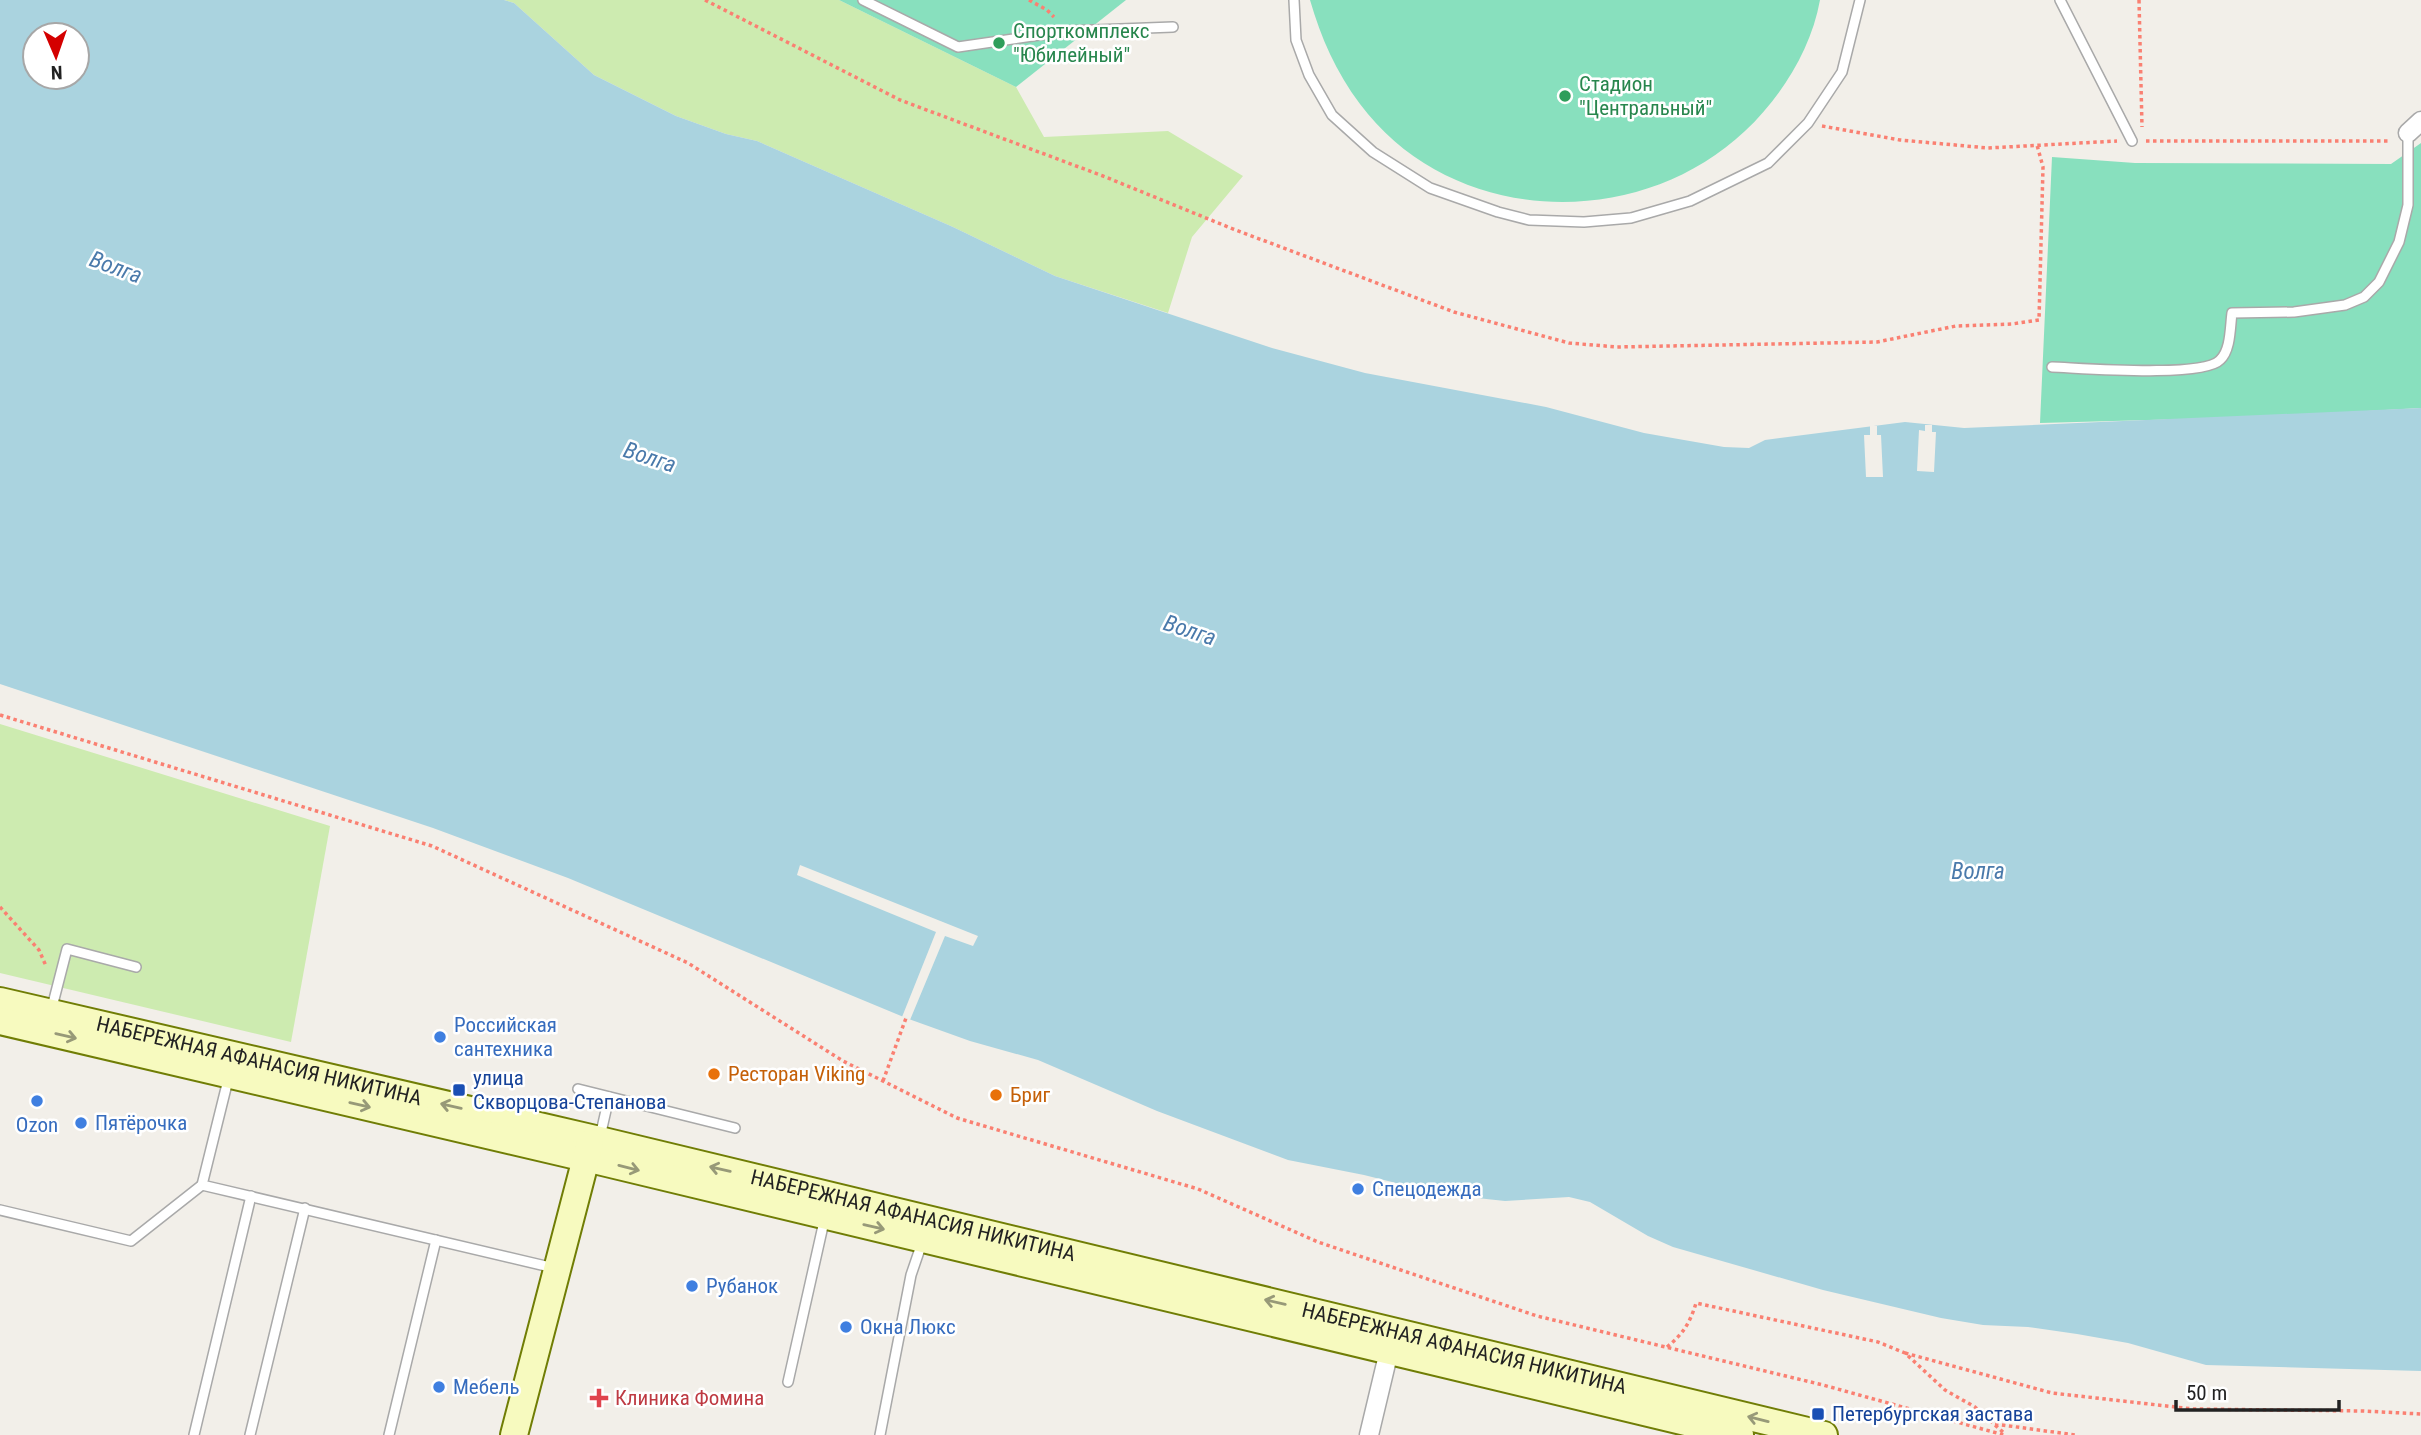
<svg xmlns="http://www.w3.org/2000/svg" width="2421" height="1435" font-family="'Roboto Condensed',sans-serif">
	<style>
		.grass { fill: #cdebb0 }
		.pitch { fill: #88e0be }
		.water { fill: #aad3df; fill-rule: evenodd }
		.pier { fill: #f2efe9 }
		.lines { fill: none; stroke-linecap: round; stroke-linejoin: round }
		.lane-casing { stroke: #a9a9a9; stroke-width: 12 }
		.street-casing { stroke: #a9a9a9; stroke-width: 21 }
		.secondary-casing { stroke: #707d05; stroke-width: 30 }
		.path { stroke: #fa8072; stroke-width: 3.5; stroke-dasharray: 3.5 3.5; stroke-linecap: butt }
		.lane { stroke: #fff; stroke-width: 9 }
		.street { stroke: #fff; stroke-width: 18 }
		.secondary { stroke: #f7fabf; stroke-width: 26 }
		.oneway { stroke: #979978 }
		.leisure-dot { fill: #2e9e5b; stroke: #fff; stroke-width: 2.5 }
		.shop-dot { fill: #3f7fe0; stroke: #fff; stroke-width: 2.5 }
		.food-dot { fill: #e8710a; stroke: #fff; stroke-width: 2.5 }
		.transit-dot { fill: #1a4fb4; stroke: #fff; stroke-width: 2.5 }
		.health-dot { fill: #e0444e; stroke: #fff; stroke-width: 2.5 }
		.labels { text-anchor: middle; stroke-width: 5; stroke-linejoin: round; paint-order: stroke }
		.leisure-label { font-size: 21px; fill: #27864d; stroke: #fff; text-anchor: start }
		.shop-label { font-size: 21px; fill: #366cbe; stroke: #fff; text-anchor: start }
		.street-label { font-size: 21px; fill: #222; stroke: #fff }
		.food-label { font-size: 21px; fill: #c56008; stroke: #fff; text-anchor: start }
		.transit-label { font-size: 21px; fill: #164399; stroke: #fff; text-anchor: start }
		.health-label { font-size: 21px; fill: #be3a42; stroke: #fff; text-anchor: start }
		.water-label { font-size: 23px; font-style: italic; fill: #4a7aab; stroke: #fff }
	</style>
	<rect width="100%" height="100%" fill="#f2efe9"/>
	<g class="grass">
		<path d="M504 0H839L1016 87 1044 137 1168 131 1243 176 1192 237 1168 313 1055 276 953 227 757 141 726 134 676 116 594 75 514 3Z"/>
		<path d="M0 724 330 826 291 1042 0 973Z"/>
	</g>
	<g class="pitch">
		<path d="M839 0H1126L1016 87Z"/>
		<path d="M1310 0H1820C1811 50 1781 97 1745 131 1637 233 1451 226 1360 104 1336 72 1321 38 1310 0Z"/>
		<path d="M2421 143V408L2259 417 2040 423 2052 157 2135 163 2391 164Z"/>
	</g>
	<path class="water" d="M0 0H504L514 3 594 75 676 116 726 134 757 141 953 227 1055 276 1272 348 1365 373 1546 407 1644 433 1724 447 1749 448 1765 440 1905 422 1964 428 2421 408V1371L2206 1365 2128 1343 2077 1334 2028 1327 1983 1325 1941 1318 1823 1290 1673 1247 1648 1236 1590 1202 1569 1197 1505 1201 1440 1194 1364 1175 1288 1160 1157 1111 1038 1060 970 1041 906 1018 568 878 433 828 0 684ZM35 35H77V77H35Z"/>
	<g class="pier">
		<path d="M1925 425H1932V432H1936L1934 472 1917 471 1919 430 1925 431Z"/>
		<path d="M1870 426H1877V435H1881L1883 477H1866L1864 435H1870Z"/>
		<path d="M800 865 978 936 973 946 945 936 910 1020 906 1018 902 1017 936 932 797 875Z"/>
	</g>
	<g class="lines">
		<g class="lane-casing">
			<g id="lane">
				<path d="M863 0 958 47 1067 31 1173 27"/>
				<path d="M1294 0 1296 40 1309 75 1332 115 1373 152 1430 188 1498 212 1529 220 1584 222 1631 218 1690 201 1768 163 1808 123 1842 72 1860 0"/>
				<path d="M2060 0 2132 141"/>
				<path d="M2052 367C2081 368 2203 378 2220 360 2231 350 2230 327 2232 313L2294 312 2345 305 2364 297 2379 282 2399 242 2408 205V133"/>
				<path d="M51 1011 67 949 136 967"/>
				<path d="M229 1076 202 1185 554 1268"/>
				<path d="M578 1089 735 1128"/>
				<path d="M595 1135 602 1128 609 1097"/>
				<path d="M0 1210 131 1241 202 1185"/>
				<path d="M788 1382 825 1217"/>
				<path d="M194 1435 251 1196"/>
				<path d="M250 1435 305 1208"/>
				<path d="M389 1435 436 1240"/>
				<path d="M880 1435 911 1275 923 1240"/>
			</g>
		</g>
		<g class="street-casing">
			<g id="street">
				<path d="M2408 133 2421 121"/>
				<path d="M1369 1435 1389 1351"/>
			</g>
		</g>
		<g class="secondary-casing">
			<g id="secondary">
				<path id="s1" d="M0 1001 591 1138 1824 1435"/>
				<path d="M0 1021 594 1160 1740 1435"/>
				<path d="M514 1435 590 1143"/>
			</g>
		</g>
		<g class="path">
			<path d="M705 0 900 100 1103 176 1233 229 1454 312 1569 343 1617 347 1877 342 1956 326 2012 324 2039 320 2043 167 2037 145"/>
			<path d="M1029 0 1047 10 1054 17"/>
			<path d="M2139 0 2142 127"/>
			<path d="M1822 126 1900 140 1988 148 2117 141"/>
			<path d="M2146 141H2390"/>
			<path d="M0 715 432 846 688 963 843 1061 957 1118 1198 1189 1318 1242 1537 1316 1823 1385 2004 1435"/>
			<path d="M0 907 39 950 46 966"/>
			<path d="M883 1081 906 1018"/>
			<path d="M1667 1347C1683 1334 1690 1323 1696 1303L1878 1342 1905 1353 1945 1390 1975 1407 2005 1434"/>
			<path d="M1905 1353 2052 1393 2193 1409 2363 1411 2421 1414"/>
			<path d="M1995 1424 2075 1435"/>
		</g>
		<use href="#lane" class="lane"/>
		<use href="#street" class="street"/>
		<use href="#secondary" class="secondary"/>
	</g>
	<defs><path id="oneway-shaft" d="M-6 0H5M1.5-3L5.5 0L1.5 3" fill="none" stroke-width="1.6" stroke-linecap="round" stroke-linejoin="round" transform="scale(1.75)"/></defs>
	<g class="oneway">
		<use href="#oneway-shaft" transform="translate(66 1036) rotate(13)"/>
		<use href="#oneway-shaft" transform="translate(360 1105) rotate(13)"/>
		<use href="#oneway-shaft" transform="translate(451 1106) rotate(-167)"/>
		<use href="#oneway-shaft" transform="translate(629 1168) rotate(14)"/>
		<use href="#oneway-shaft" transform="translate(720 1169) rotate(-167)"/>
		<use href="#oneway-shaft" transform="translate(874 1227) rotate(13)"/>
		<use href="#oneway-shaft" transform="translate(1275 1302) rotate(-167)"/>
		<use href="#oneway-shaft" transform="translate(1758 1419) rotate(-166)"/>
	</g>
	<g class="leisure-dot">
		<circle cx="999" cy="43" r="7"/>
		<circle cx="1565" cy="96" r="7"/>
	</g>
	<g class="shop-dot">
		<circle cx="440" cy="1037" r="7"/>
		<circle cx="37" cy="1101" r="7"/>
		<circle cx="81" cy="1123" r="7"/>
		<circle cx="1358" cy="1189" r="7"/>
		<circle cx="692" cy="1286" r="7"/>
		<circle cx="846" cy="1327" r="7"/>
		<circle cx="439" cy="1387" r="7"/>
	</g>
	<g class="food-dot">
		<circle cx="714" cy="1074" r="7"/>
		<circle cx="996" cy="1095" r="7"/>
	</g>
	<g class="transit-dot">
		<rect x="452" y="1083" width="14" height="14" rx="3.5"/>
		<rect x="1811" y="1407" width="14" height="14" rx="3.5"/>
	</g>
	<path class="health-dot" d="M595.5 1387.5h7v7h7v7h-7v7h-7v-7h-7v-7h7z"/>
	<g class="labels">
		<g class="leisure-label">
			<text x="1013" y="38">Спорткомплекс<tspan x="1013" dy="24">"Юбилейный"</tspan></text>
			<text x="1579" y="91">Стадион<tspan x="1579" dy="24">"Центральный"</tspan></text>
		</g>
		<g class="shop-label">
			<text x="454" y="1032">Российская<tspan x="454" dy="24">сантехника</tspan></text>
			<text x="95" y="1130">Пятёрочка</text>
			<text x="37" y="1132" text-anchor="middle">Ozon</text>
			<text x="1372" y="1196">Спецодежда</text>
			<text x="706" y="1293">Рубанок</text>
			<text x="860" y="1334">Окна Люкс</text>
			<text x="453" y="1394">Мебель</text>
		</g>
		<g class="street-label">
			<text dy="7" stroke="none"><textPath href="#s1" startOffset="266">НАБЕРЕЖНАЯ АФАНАСИЯ НИКИТИНА</textPath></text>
			<text dy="7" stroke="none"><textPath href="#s1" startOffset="938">НАБЕРЕЖНАЯ АФАНАСИЯ НИКИТИНА</textPath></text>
			<text dy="7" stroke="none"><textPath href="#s1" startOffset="1505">НАБЕРЕЖНАЯ АФАНАСИЯ НИКИТИНА</textPath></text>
		</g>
		<g class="food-label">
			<text x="728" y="1081">Ресторан Viking</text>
			<text x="1010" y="1102">Бриг</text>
		</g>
		<g class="transit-label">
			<text x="473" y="1085">улица<tspan x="473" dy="24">Скворцова-Степанова</tspan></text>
			<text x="1832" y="1421">Петербургская застава</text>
		</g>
		<g class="health-label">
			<text x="615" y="1405">Клиника Фомина</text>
		</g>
		<g class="water-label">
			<text transform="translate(116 267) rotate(20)" y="8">Волга</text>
			<text transform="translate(650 457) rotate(18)" y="8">Волга</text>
			<text transform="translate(1190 630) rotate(18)" y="8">Волга</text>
			<text x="1978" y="879">Волга</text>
		</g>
	</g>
	<g transform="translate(56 56) rotate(178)"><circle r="33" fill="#ffffff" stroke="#a7a7a7" stroke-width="2"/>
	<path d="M0-5L12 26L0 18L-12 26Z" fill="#d40000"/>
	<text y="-10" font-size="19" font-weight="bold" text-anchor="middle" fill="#222222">N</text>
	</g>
	<path d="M2176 1400v10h163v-10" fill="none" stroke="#222222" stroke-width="3.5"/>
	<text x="2186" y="1400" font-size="21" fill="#222222" stroke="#ffffff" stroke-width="5" paint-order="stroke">50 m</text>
</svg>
